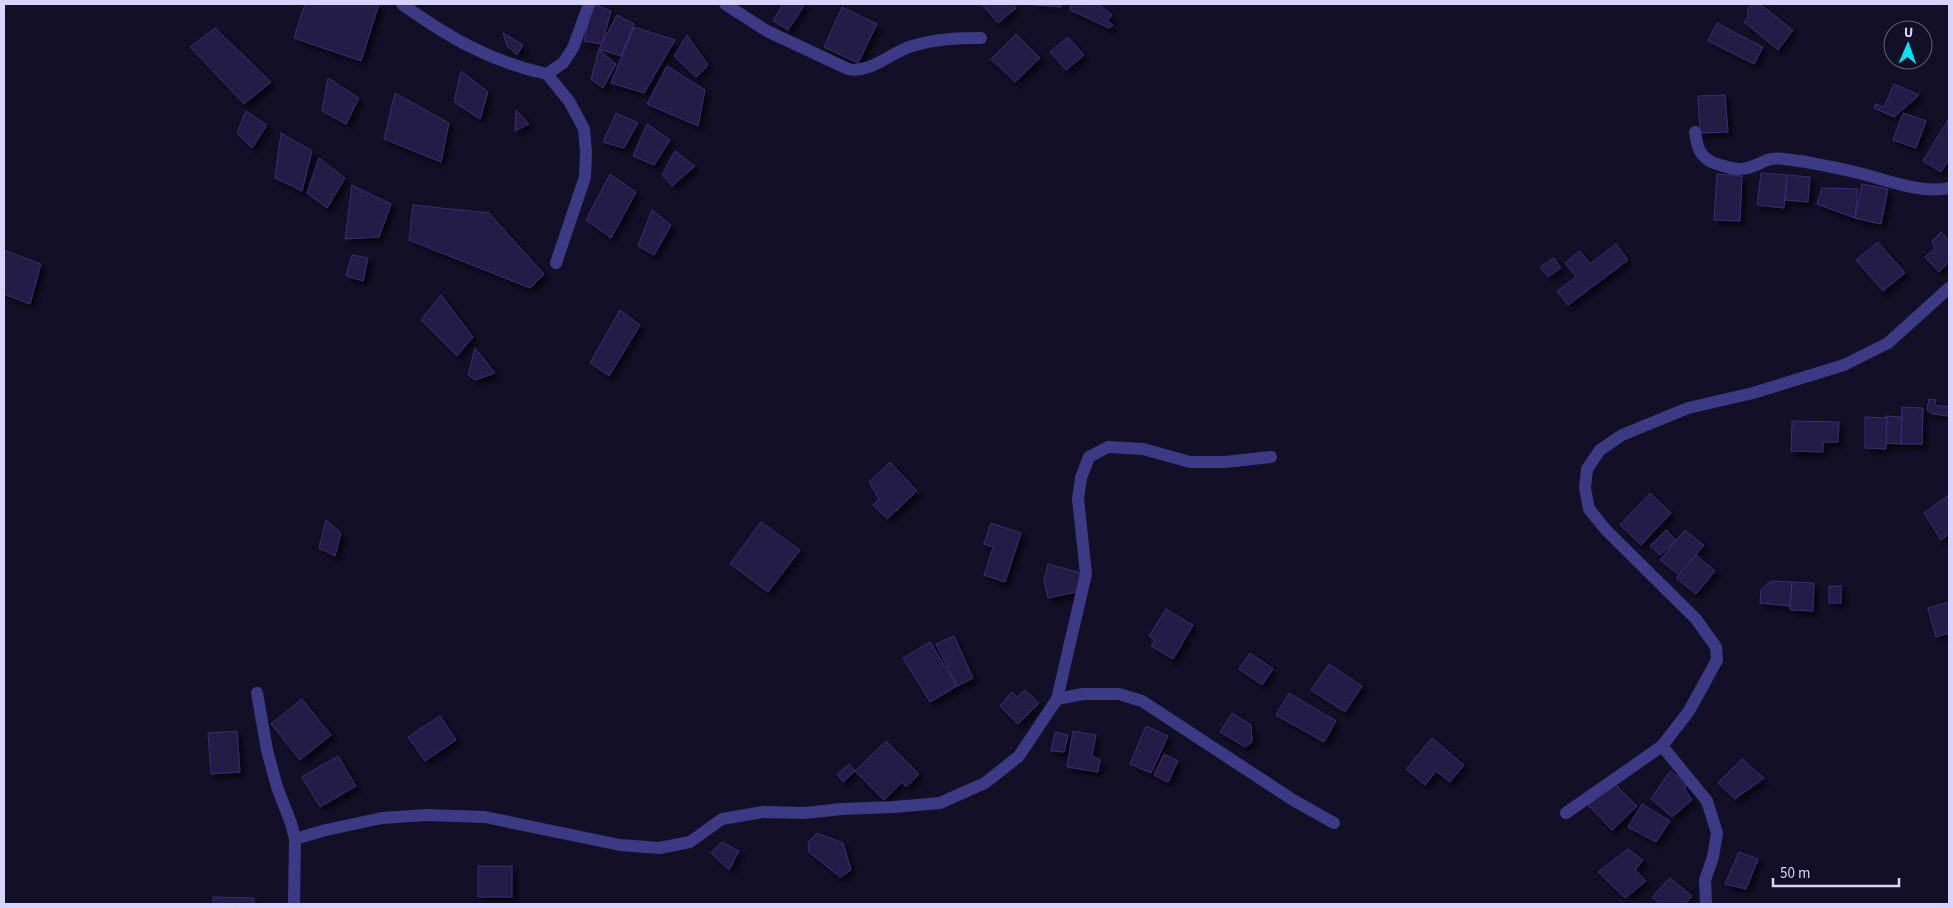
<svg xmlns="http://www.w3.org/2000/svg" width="1953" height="908" font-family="'Source Sans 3',sans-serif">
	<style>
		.building { fill: #241b47; stroke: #3b2d73; filter: url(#shadow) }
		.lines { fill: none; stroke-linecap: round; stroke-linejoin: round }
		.minor { stroke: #3d3a85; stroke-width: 12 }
	</style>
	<defs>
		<filter id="shadow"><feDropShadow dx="4.5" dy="4.5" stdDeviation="2.5" flood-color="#0009"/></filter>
	</defs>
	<rect width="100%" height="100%" fill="#130f26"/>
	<g class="building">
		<path d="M305 4H379L361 61 294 38Z"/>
		<path d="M593 4 611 11 602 44 584 41Z"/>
		<path d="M783 4H805L788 30 773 21Z"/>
		<path d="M986 4H1012L1016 8 998 23 983 6Z"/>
		<path d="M1035 4H1061V7L1035 5Z"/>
		<path d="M1071 4H1098L1112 15 1107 21 1113 25 1109 28 1070 10Z"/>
		<path d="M1754 4H1760L1793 30 1778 50 1744 22 1748 17V8Z"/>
		<path d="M842 7 877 24 858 63 824 47Z"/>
		<path d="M617 15 634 24 621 56 599 49Z"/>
		<path d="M1717 23 1763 47 1754 64 1708 41Z"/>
		<path d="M634 27 675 40 644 93 611 83Z"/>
		<path d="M215 28 271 82 244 104 190 47Z"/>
		<path d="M503 33 523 45 517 55 507 46Z"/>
		<path d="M1016 34 1040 58 1015 82 991 59Z"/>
		<path d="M687 35 708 65 696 77 674 56Z"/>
		<path d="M1068 37 1084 55 1066 70 1050 52Z"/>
		<path d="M599 49 616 64 603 88 591 79Z"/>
		<path d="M667 66 705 90 698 126 647 104Z"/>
		<path d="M461 71 488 92 480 119 454 102Z"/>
		<path d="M328 78 359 98 346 124 322 111Z"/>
		<path d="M1894 84 1919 95 1894 117 1874 108 1876 104 1884 107Z"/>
		<path d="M395 93 449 123 441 162 384 139Z"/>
		<path d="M1725 95 1728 132 1700 133 1698 96Z"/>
		<path d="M516 110 529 124 515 131Z"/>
		<path d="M246 111 267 125 252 148 237 133Z"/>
		<path d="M616 113 638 123 624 148 603 142Z"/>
		<path d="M1903 113 1926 121 1916 148 1893 140Z"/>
		<path d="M1948 120 1949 159 1941 172 1923 161Z"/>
		<path d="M647 124 670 140 654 165 633 156Z"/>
		<path d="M281 133 312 151 302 191 275 178Z"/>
		<path d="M675 151 695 166 672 186 662 175Z"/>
		<path d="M319 158 345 178 327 208 307 193Z"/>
		<path d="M1761 173 1787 175 1784 208 1757 205Z"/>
		<path d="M610 174 636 192 611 238 586 220Z"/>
		<path d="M1717 174 1742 176 1740 221 1714 220Z"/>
		<path d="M1787 175 1810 177 1808 202 1785 200Z"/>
		<path d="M1862 184 1888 189 1881 224 1855 218Z"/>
		<path d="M352 185 391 204 379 237 345 239Z"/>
		<path d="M1822 188 1858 189 1855 218 1817 204Z"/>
		<path d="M413 205 489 213 544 274 530 288 409 240Z"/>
		<path d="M652 210 671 225 654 255 638 246Z"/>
		<path d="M1941 232 1949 240V262L1939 272 1925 257 1935 248 1932 241Z"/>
		<path d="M1878 242 1905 273 1883 291 1856 260Z"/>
		<path d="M1616 244 1628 260 1568 305 1557 291 1576 277 1565 263 1580 251 1590 264Z"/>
		<path d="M4 250 41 264 30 304 4 294Z"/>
		<path d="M352 255 368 258 363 281 346 276Z"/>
		<path d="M1554 258 1561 268 1548 277 1540 267Z"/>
		<path d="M441 295 473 337 457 356 421 320Z"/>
		<path d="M620 310 640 325 609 376 590 363Z"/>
		<path d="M475 348 495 373 475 380 468 375Z"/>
		<path d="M1929 399 1936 400 1935 405 1949 407 1948 416 1933 414 1927 410Z"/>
		<path d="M1902 407 1923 408 1922 444H1901Z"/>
		<path d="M1886 416 1902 417 1901 444 1885 443Z"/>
		<path d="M1865 417 1887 418 1886 449 1865 448Z"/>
		<path d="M1792 421 1839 422 1838 442H1823V452L1791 451Z"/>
		<path d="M890 462 917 491 887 519 873 505 879 499 869 482Z"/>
		<path d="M1650 493 1671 513 1641 545 1620 525Z"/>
		<path d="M1949 495V534L1941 540 1924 513Z"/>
		<path d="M326 520 341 533 335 556 319 548Z"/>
		<path d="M761 522 800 550 768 592 730 564Z"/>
		<path d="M991 523 1021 533 1005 582 984 575 993 547 984 544Z"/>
		<path d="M1666 530 1676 540 1660 555 1650 546Z"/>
		<path d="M1685 530 1704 545 1679 575 1660 560Z"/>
		<path d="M1696 555 1715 571 1696 594 1676 578Z"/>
		<path d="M1048 564 1081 573 1077 592 1048 598 1044 580Z"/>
		<path d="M1771 581 1792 582 1790 606 1760 603 1761 590Z"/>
		<path d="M1792 582 1814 583 1813 611 1790 610Z"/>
		<rect x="1829" y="586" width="12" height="17"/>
		<path d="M1949 602V633L1936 637 1928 608Z"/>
		<path d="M1166 609 1193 625 1173 659 1151 646 1155 640 1149 636Z"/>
		<path d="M954 636 973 678 957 686 936 644Z"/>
		<path d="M930 642 957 686 930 702 903 658Z"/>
		<path d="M1250 653 1273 669 1262 685 1239 669Z"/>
		<path d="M1329 664 1362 686 1345 712 1311 690Z"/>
		<path d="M1025 690 1039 703 1018 724 1000 706 1012 692 1017 697Z"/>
		<path d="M1289 693 1336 721 1324 742 1276 715Z"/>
		<path d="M302 699 331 735 300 760 271 724Z"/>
		<path d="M1232 713 1251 725 1252 742 1245 747 1220 732Z"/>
		<path d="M440 716 456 740 425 761 408 737Z"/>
		<path d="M1146 726 1168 736 1151 773 1130 764Z"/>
		<path d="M237 731 240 772 211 774 208 733Z"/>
		<path d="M1073 731 1096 735 1092 756 1100 760 1098 772 1067 767Z"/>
		<path d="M1055 732 1068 735 1064 752 1051 751Z"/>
		<path d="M1432 738 1464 765 1450 782 1436 771 1425 785 1406 769Z"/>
		<path d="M886 741 919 774 906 787 902 782 884 800 855 771Z"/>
		<path d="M1164 754 1178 761 1168 782 1154 775Z"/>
		<path d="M338 756 356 786 320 807 302 777Z"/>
		<path d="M1742 759 1764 778 1735 799 1718 783Z"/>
		<path d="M849 764 855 771 843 782 837 774Z"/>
		<path d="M1670 771 1687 783 1685 789 1692 800 1672 817 1651 799Z"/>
		<path d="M1612 781 1637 806 1612 830 1587 804Z"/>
		<path d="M1642 804 1670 821 1656 842 1628 827Z"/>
		<path d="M817 833 843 843 851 870 840 877 809 852 808 842Z"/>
		<path d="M722 842 739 851 729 870 711 853Z"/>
		<path d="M1628 849 1643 860 1635 870 1646 881 1625 898 1598 872Z"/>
		<path d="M1739 852 1758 859 1746 889 1725 884Z"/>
		<rect x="478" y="866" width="34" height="31"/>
		<path d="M1670 878 1692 896 1685 904H1660L1652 897Z"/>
		<path d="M213 897 254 898V904H213Z"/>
	</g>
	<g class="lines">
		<g class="minor">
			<path d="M402 4C448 37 491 62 547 74L563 63 573 48 589 4"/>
			<path d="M725 4 767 31 848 69C871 74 891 52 912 46 937 39 955 38 981 38"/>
			<path d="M547 74 569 101 584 129 586 152 585 177 556 263"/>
			<path d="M1695 132C1697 146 1699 157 1714 163 1724 166 1736 171 1747 168 1761 165 1767 156 1784 159 1810 162 1838 168 1863 174 1889 181 1923 194 1949 188"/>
			<path d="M257 693 267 750 277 787 291 823 295 839 294 904"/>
			<path d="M1057 699 1083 694H1119L1142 701 1293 800 1334 823"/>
			<path d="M1566 813 1662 746"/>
			<path d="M295 839 326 830 382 818 426 815 485 817 620 845 659 848 690 842 722 819 763 812 804 813 842 809 893 807 940 803 985 783 1019 756 1057 699 1086 574 1078 499 1081 478 1089 457 1108 447 1143 449 1190 462H1225L1271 457"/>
			<path d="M1706 904 1705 880 1713 857 1717 833 1707 801 1662 746 1689 711 1717 660 1716 647 1696 619 1606 530 1589 509 1585 488 1587 469 1600 450 1622 435 1688 408 1753 393 1844 365 1888 343 1949 288"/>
		</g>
	</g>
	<rect width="1953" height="908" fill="none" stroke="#d9d4ff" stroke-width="10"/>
	<g transform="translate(1908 45) rotate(2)"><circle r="24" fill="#130f26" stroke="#625e7d"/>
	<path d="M0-4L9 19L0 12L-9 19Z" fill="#00e5ff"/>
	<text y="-8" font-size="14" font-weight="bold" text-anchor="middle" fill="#d9d4ff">U</text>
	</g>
	<path d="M1773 878v8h126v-8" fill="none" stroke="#d9d4ff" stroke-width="2.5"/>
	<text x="1780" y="878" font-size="15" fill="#d9d4ff" stroke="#130f26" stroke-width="4" paint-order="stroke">50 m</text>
</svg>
